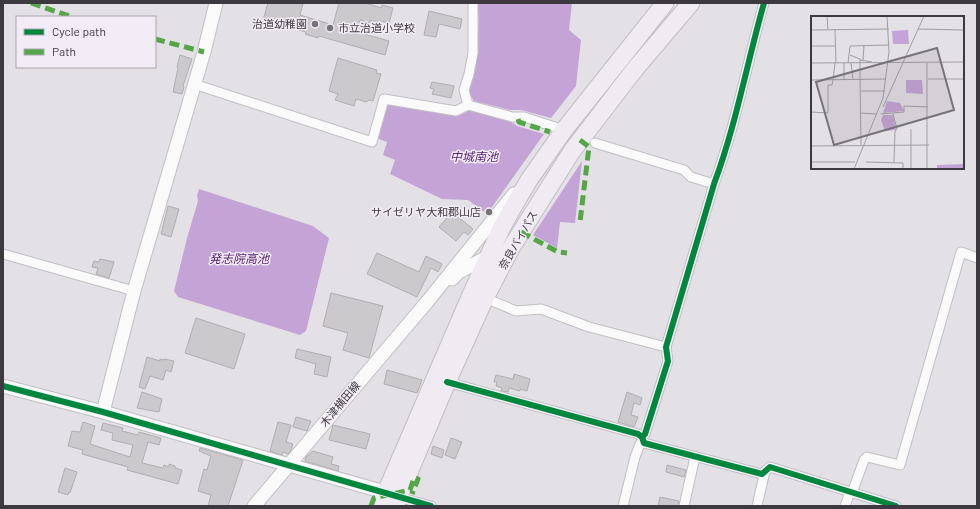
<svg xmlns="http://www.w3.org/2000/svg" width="980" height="509" font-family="Barlow,'Noto Sans JP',sans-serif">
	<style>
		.water { fill: #c4a4d6 }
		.building { fill: #cbc9cc; stroke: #b0aeb2 }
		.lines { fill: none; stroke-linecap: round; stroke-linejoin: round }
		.street-casing { stroke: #c1bfc3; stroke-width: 11 }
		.secondary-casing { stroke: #c1bfc3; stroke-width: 15 }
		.highway-casing { stroke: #c0bec1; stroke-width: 19 }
		.street { stroke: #fbfafb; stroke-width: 9 }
		.secondary { stroke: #fbfafb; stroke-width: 13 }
		.highway { stroke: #f0ebf3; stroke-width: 17 }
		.quiet { stroke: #54a646; stroke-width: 5; stroke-dasharray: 10 5; stroke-linecap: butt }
		.cycleway-casing { stroke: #f2ecf6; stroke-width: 8 }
		.cycleway { stroke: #00873e; stroke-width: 6 }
		.poi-dot { fill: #777479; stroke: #f2ecf6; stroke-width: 1.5 }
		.labels { text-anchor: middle; stroke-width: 3; stroke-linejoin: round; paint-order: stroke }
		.poi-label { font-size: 11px; fill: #3d3a3f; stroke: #f2ecf6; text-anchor: end }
		.street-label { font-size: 11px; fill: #3d3a3f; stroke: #f2ecf6 }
		.water-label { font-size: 12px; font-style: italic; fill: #592173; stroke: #f2ecf6 }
		.inset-road { fill: none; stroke: #a19ea3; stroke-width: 1 }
		.view { fill: #777479; fill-opacity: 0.15; stroke: #777479; stroke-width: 2 }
		.inset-edge { fill: none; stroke: #3d3a3f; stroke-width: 2 }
	</style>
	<rect width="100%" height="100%" fill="#e4e1e6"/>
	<g class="water">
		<path d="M477 3H572L569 30 581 40 576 86 551 118 521 110H510L474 101 468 92C474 63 482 33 477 3Z"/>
		<path d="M388 102 458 116 470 110 510 121 517 126 544 134 487 214 468 200 442 199 390 174 395 160 383 155 387 142 376 138Z"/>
		<path d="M582 161 575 223 560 222 557 248 533 235Z"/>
		<path d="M199 189 313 226 329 238 306 331 300 335 178 297 174 291 187 238 198 201 197 195Z"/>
	</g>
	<g class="building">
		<path d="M268 3H299L303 4 300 15 333 25 339 3H366L381 8 382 5 393 8 389 23 380 21V23L370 20V23L360 20 357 32 389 41 385 55 319 36 318 38 305 34 306 32 263 20Z"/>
		<path d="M429 11 462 19 460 29 439 24 436 37 424 35Z"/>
		<path d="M180 55 192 59 183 86 184 87 182 94 173 92 178 68 177 67Z"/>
		<path d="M338 58 377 70 376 73 381 74 373 101 369 100 366 102 356 99 354 106 335 100 338 94 329 91Z"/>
		<path d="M432 82 454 86 451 98 432 94 434 89 430 88Z"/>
		<path d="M168 206 179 209 171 237 161 234Z"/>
		<path d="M452 212 473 229 468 235 464 232 456 241 439 227Z"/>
		<path d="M377 253 419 272 426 256 442 264 438 272 431 268 417 297 367 274Z"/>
		<path d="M100 259 114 262 109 278 96 274 98 268 92 267 94 261 99 262Z"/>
		<path d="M331 293 383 306 369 358 343 350 348 333 323 326Z"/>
		<path d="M196 318 245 334 234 369 185 353Z"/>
		<path d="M297 349 331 357 327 377 314 374 316 364 295 358Z"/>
		<path d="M147 357 160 361V359L164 360V359L174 361 171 372 166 370 163 380 150 376 145 389 139 387Z"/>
		<path d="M387 370 422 380 417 393 384 384Z"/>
		<path d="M514 374 530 379 527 391 520 389V391L509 388 508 392 501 391 502 388 496 386 497 382H494L496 375 513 379Z"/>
		<path d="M142 392 162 399 159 412 137 408Z"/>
		<path d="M627 392 642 398 640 405 634 403 631 415 638 417 634 427 618 422Z"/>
		<path d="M296 417 311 421 307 431 293 427Z"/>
		<path d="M83 422 95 426 90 444 130 457 133 445 112 440 113 433 101 430 103 423 123 428 122 431 138 435 139 432 161 438 159 445 148 442 142 463 163 468 164 465 169 467V464L175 466V468L182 470 178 484 127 470 128 467 82 454 83 450 68 446 72 431 80 432Z"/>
		<path d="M278 422 291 425 286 442 293 444 291 450 288 454 283 452 282 455 270 451Z"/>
		<path d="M333 425 370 434 366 449 329 440Z"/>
		<path d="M451 438 462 442 455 459 445 455Z"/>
		<path d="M433 446 444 450 442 458 431 454Z"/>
		<path d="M200 448 243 460 228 506H208L211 495 198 491 204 469 207 470 211 456 199 451Z"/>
		<path d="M313 451 333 457 331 464 339 466 338 471 305 461 306 457Z"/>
		<path d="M667 465 686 470 684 477 666 472Z"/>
		<path d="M65 468 77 472 70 493 69 492 68 495 58 492Z"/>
		<path d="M660 497 679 501 678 506H658Z"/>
	</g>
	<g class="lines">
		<g class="street-casing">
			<g id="street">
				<path d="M194 84 372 142 384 99 456 111 468 105 512 117H524L564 130"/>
				<path d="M468 105 464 90 469 74 473 53V3"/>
				<path d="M595 143 684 170 691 177 714 184"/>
				<path d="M3 254 134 291"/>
				<path d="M485 298 516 311 541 309 589 327 666 347"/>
				<path d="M447 382 638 434 642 437 644 443 762 474 770 467 896 506"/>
				<path d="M642 437 645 434 668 361 666 347 714 184C736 125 747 63 764 3"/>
				<path d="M852 493 864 460 867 457 900 465 961 252 977 258"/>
				<path d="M398 497 431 506"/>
				<path d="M623 506 635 457 640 444 644 443"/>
				<path d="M684 506 695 457"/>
				<path d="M757 506 765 471"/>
				<path d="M845 506 850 492"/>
			</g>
		</g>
		<g class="secondary-casing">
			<g id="secondary">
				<path d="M452 279 459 272 491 255"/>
				<path d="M3 386 103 412 395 495"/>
				<path d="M103 412 134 291 204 52 216 3"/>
				<path d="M254 506 427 302 514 194"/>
			</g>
		</g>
		<g class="highway-casing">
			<g id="highway">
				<path d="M380 506 470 297 501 229 513 207 529 180 564 130 665 3"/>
				<path d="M395 506 447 382 485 298 511 248 572 151 635 69 691 3"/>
			</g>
		</g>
		<use href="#street" class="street"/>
		<use href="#secondary" class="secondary"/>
		<use href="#highway" class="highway"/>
		<g class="quiet">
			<path d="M31 3 72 17"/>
			<path d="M155 39 204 52"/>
			<path d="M518 119 519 122 550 132"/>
			<path d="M580 140 589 147 580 222"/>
			<path d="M521 232 558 252 567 253"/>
			<path d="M371 506 374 498 410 490 414 478 418 479 412 494"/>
		</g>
		<g class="cycleway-casing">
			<g id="cycleway">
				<path d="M447 382 638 434 642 437 644 443 762 474 770 467 896 506"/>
				<path d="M3 386 103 412 431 506"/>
				<path d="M642 437 645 434 668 361 666 347 714 184C736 125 747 63 764 3"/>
			</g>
		</g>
		<use href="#cycleway" class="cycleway"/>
	</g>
	<g class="poi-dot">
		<circle cx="315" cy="24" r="4"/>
		<circle cx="330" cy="28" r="4"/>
		<circle cx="489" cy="212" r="4"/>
	</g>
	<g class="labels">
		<g class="poi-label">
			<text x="307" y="28">治道幼稚園</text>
			<text x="338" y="32" text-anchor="start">市立治道小学校</text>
			<text x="481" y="216">サイゼリヤ大和郡山店</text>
		</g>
		<g class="street-label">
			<text transform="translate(518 240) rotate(-60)" y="4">奈良バイパス</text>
			<text transform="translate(340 404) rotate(-50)" y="4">木津横田線</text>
		</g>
		<g class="water-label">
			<text x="474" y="161">中城南池</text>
			<text x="239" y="263">発志院高池</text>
		</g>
	</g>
	<g transform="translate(811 16)">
		<rect width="153" height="153" fill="#e4e1e6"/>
		<path d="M97 14 98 28H82L81 15ZM111 64 112 78 95 77V64ZM76 85 89 87 93 95 72 97ZM72 99H82L85 114 74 115 70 104ZM153 148V153H126V149Z" fill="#c4a4d6"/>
		<path class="inset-road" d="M16 0 17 13M24 13 25 47M107 13 153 14M0 14 78 13M0 30H24M39 39 49 43V47M49 44 61 46M52 44 53 29M0 47 153 46M33 47V64M37 47 39 30 78 29M40 47 42 63M116 47V153M49 63 50 129M49 63V47M117 63H153M0 64 75 63M0 64V95M22 64 24 47M50 75H74M72 91 113 0M0 96 17 97V69H21L22 64M49 97 65 98M70 98 93 96V90L117 91M82 98 86 113 84 115 83 146M0 130 118 129M0 146H44M55 146 92 147V153M43 153 72 82 78 36 76 0M100 153V113"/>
		<path class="view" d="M126 32 143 94 23 129 5 66Z"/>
		<rect width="153" height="153" class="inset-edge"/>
	</g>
	<rect width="980" height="509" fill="none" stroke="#3d3a3f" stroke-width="8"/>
	<rect x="16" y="16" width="140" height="52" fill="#f2ecf6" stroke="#aaa5ad"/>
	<rect x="24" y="29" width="20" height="6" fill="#00873e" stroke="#aaa5ad"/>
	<text x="52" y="36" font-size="12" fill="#3d3a3f">Cycle path</text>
	<rect x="24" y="49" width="20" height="6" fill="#54a646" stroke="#aaa5ad"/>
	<text x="52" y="56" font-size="12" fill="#3d3a3f">Path</text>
</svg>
